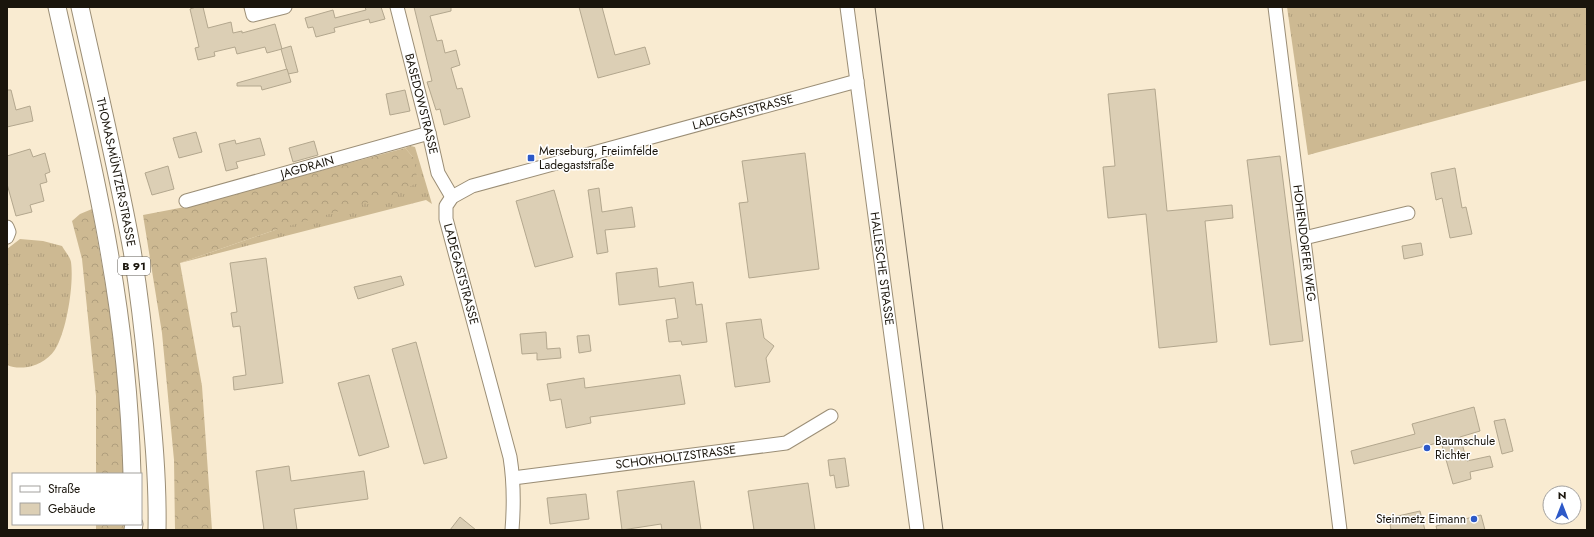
<svg xmlns="http://www.w3.org/2000/svg" width="1594" height="537" font-family="Jost,sans-serif">
	<style>
		.grass { fill: url(#grass-tufts) }
		.forest { fill: url(#forest-crowns) }
		.building { fill: #dccfb5; stroke: #b3a78e }
		.lines { fill: none; stroke-linecap: round; stroke-linejoin: round }
		.minor-casing { stroke: #9b8e76; stroke-width: 15 }
		.major-casing { stroke: #9b8e76; stroke-width: 19 }
		.minor { stroke: #fff; stroke-width: 13 }
		.major { stroke: #fff; stroke-width: 17 }
		.tram { stroke: #7e7564; stroke-width: 1 }
		.poi-dot { fill: #2d59c8; stroke: #fff; stroke-width: 1.5 }
		.labels { text-anchor: middle; stroke-width: 3; stroke-linejoin: round; paint-order: stroke }
		.shield { fill: #fff; stroke: #5f5b55; stroke-width: 1 }
		.shield-label { font-size: 11px; font-weight: bold; fill: #1a150c }
		.street-label { font-size: 12px; fill: #1a150c; stroke: #fff }
		.poi-label { font-size: 12px; fill: #1a150c; stroke: #fff; text-anchor: start }
	</style>
	<defs>
		<pattern id="grass-tufts" width="24" height="20" patternUnits="userSpaceOnUse"><rect width="24" height="20" fill="#cdb992"/><path d="M3 7l-1-3M5 7V3M7 7l1-3M15 17l-1-3M17 17v-4M19 17l1-3" fill="none" stroke="#af9e7d"/></pattern>
		<pattern id="forest-crowns" width="20" height="18" patternUnits="userSpaceOnUse"><rect width="20" height="18" fill="#cdb992"/><path d="M2 6a3 3 0 1 1 6 0M12 15a3 3 0 1 1 6 0" fill="none" stroke="#af9e7d"/></pattern>
	</defs>
	<rect width="100%" height="100%" fill="#f9ebd1"/>
	<g class="grass">
		<path d="M1287 7H1587V80L1308 155Z"/>
		<path d="M410 146 415 147 432 204 426 200 180 263 275 230 413 157 405 148Z"/>
		<path d="M20 239 43 241 62 246C65 251 70 257 71 262 74 284 67 327 57 346 52 357 39 365 28 367 20 368 14 368 7 365V249Z"/>
	</g>
	<g class="forest">
		<path d="M405 148 413 157 418 182 397 194 275 230 180 263 202 386 212 530H175L174 460 162 333 143 215 190 206Z"/>
		<path d="M92 209 107 294 117 370 124 474H96V396L82 259 72 221 80 214Z"/>
		<rect x="96" y="524" width="29" height="6"/>
	</g>
	<g class="building">
		<path d="M196 7H203L208 28 231 22 233 33 242 31V33L275 24 282 49 267 53 265 47 237 54 235 47 214 52 215 56 198 60 195 48 199 47 190 9Z"/>
		<path d="M365 7H381L385 19 370 23 369 19 334 28 335 32 316 37 313 27 308 28 305 18 333 10 335 18 366 10Z"/>
		<path d="M414 7H451V11L430 16 437 41 442 40 445 53 456 50 460 65 451 68 457 89 462 88 470 117 444 125 440 109 436 110 427 82 432 81Z"/>
		<path d="M579 7H602L615 55 645 47 650 64 598 78Z"/>
		<path d="M291 46 298 72 288 74 281 49Z"/>
		<path d="M287 69 291 82 262 90 261 86H237V83Z"/>
		<path d="M1155 89 1167 211 1232 205 1233 218 1205 221 1217 342 1159 348 1146 214 1108 218 1103 167 1115 166 1108 94Z"/>
		<path d="M7 90H11L16 110 30 106 33 121 7 127Z"/>
		<path d="M405 90 410 111 390 115 386 94Z"/>
		<path d="M196 132 202 152 179 158 173 138Z"/>
		<path d="M260 138 265 155 236 162 238 168 226 171 219 144 235 140 236 144Z"/>
		<path d="M314 141 318 155 293 162 289 148Z"/>
		<path d="M30 149 33 157 45 153 50 172 45 174 47 182 40 184 44 201 30 205 32 212 16 216 7 184V156Z"/>
		<path d="M805 153 819 269 749 278 739 203 748 202 742 161Z"/>
		<path d="M1280 156 1303 341 1270 345 1247 160Z"/>
		<path d="M168 166 174 189 152 195 145 173Z"/>
		<path d="M1455 168 1462 208 1466 207 1472 234 1450 238 1442 198 1436 200 1431 173Z"/>
		<path d="M599 188 602 212 632 207 635 227 605 230 608 252 597 254 588 190Z"/>
		<path d="M554 190 573 257 535 267 516 201Z"/>
		<path d="M1421 243 1423 255 1404 259 1402 246Z"/>
		<path d="M266 258 283 383 234 390 233 377 246 375 240 326 233 327 231 313 237 312 230 263Z"/>
		<path d="M657 268 659 287 693 282 696 305 702 304 707 342 682 345 681 341 669 342 666 320 678 318 675 298 619 305 616 273Z"/>
		<path d="M401 276 404 285 358 299 354 287Z"/>
		<path d="M761 319 764 338 774 346 766 358 770 382 735 387 726 323Z"/>
		<path d="M546 332 547 349 560 348 561 358 537 360V353L522 354 520 334Z"/>
		<path d="M589 335 591 351 579 353 577 336Z"/>
		<path d="M416 342 447 458 424 464 392 349Z"/>
		<path d="M369 375 389 447 359 456 338 383Z"/>
		<path d="M680 375 685 404 590 417 591 423 566 428 561 399 550 401 547 384 584 378 585 388Z"/>
		<path d="M1474 407 1480 431 1460 437 1467 461 1490 456 1493 467 1470 472 1471 479 1453 484 1441 442 1354 464 1351 451 1415 434 1412 424Z"/>
		<path d="M1505 419 1513 451 1502 454 1494 421Z"/>
		<path d="M845 458 849 486 836 488 834 475 830 476 828 460Z"/>
		<path d="M289 466 291 481 364 471 368 499 294 509 297 530H264L256 471Z"/>
		<path d="M694 481 701 530H662L661 524 622 530 617 491Z"/>
		<path d="M808 483 815 530H754L748 491Z"/>
		<path d="M586 494 589 519 550 524 547 498Z"/>
		<path d="M1420 511 1425 530H1391L1389 518Z"/>
		<path d="M1481 515 1485 530H1437L1436 526Z"/>
		<path d="M460 517 476 530H450Z"/>
	</g>
	<g class="lines">
		<g class="minor-casing">
			<g id="minor">
				<path d="M251 7 253 15 285 7"/>
				<path id="s1" d="M397 7 429 133 438 173 452 197"/>
				<path id="s2" d="M847 7 917 530"/>
				<path id="s3" d="M1275 7 1340 530"/>
				<path id="s4" d="M186 201 429 133"/>
				<path d="M7 227 9 232 7 237"/>
				<path d="M1304 238 1408 213"/>
				<path id="s5" d="M513 478 786 443 831 416"/>
				<path id="s6" d="M512 530C514 505 514 482 510 457L446 219V206L452 197 472 186 857 81"/>
			</g>
		</g>
		<g class="major-casing">
			<g id="major">
				<path d="M57 7C75 88 95 169 109 251 122 324 130 400 132 474"/>
				<path id="s7" d="M80 7C98 88 117 168 132 250 139 293 144 336 148 379 153 429 158 480 157 530"/>
				<path d="M133 530 134 524"/>
			</g>
		</g>
		<use href="#minor" class="minor"/>
		<use href="#major" class="major"/>
		<path class="tram" d="M875 7 943 530"/>
	</g>
	<g class="poi-dot">
		<rect x="527" y="154" width="8" height="8" rx="2"/>
		<circle cx="1427" cy="448" r="4"/>
		<circle cx="1474" cy="519" r="4"/>
	</g>
	<g class="labels">
		<rect class="shield" x="118" y="257" width="32" height="18" rx="3"/>
		<g class="shield-label">
			<text x="134" y="270">B 91</text>
		</g>
		<g class="street-label">
			<text dy="4" stroke="none"><textPath href="#s1" startOffset="100">BASEDOWSTRASSE</textPath></text>
			<text dy="4" stroke="none"><textPath href="#s6" startOffset="647">LADEGASTSTRASSE</textPath></text>
			<text dy="4" stroke="none"><textPath href="#s4" startOffset="126">JAGDRAIN</textPath></text>
			<text dy="4" stroke="none"><textPath href="#s7" startOffset="169">THOMAS-MÜNTZER-STRASSE</textPath></text>
			<text dy="4" stroke="none"><textPath href="#s3" startOffset="238">HOHENDORFER WEG</textPath></text>
			<text dy="4" stroke="none"><textPath href="#s2" startOffset="264">HALLESCHE STRASSE</textPath></text>
			<text transform="translate(461 274) rotate(75)" y="4">LADEGASTSTRASSE</text>
			<text dy="4" stroke="none"><textPath href="#s5" startOffset="164">SCHOKHOLTZSTRASSE</textPath></text>
		</g>
		<g class="poi-label">
			<text x="539" y="155">Merseburg, Freiimfelde<tspan x="539" dy="14">Ladegaststraße</tspan></text>
			<text x="1435" y="445">Baumschule<tspan x="1435" dy="14">Richter</tspan></text>
			<text x="1466" y="523" text-anchor="end">Steinmetz Eimann</text>
		</g>
	</g>
	<rect width="1594" height="537" fill="none" stroke="#1a150c" stroke-width="16"/>
	<rect x="12" y="473" width="130" height="52" fill="#ffffff" stroke="#a3a19e"/>
	<rect x="20" y="486" width="20" height="6" fill="#ffffff" stroke="#a3a19e"/>
	<text x="48" y="493" font-size="12" fill="#1a150c">Straße</text>
	<rect x="20" y="503" width="20" height="12" fill="#dccfb5" stroke="#a3a19e"/>
	<text x="48" y="513" font-size="12" fill="#1a150c">Gebäude</text>
	<g transform="translate(1562 505)"><circle r="19" fill="#ffffff" stroke="#a3a19e"/>
	<path d="M0-3L7 15L0 10L-7 15Z" fill="#2d59c8"/>
	<text y="-6" font-size="11" font-weight="bold" text-anchor="middle" fill="#1a150c">N</text>
	</g>
</svg>
